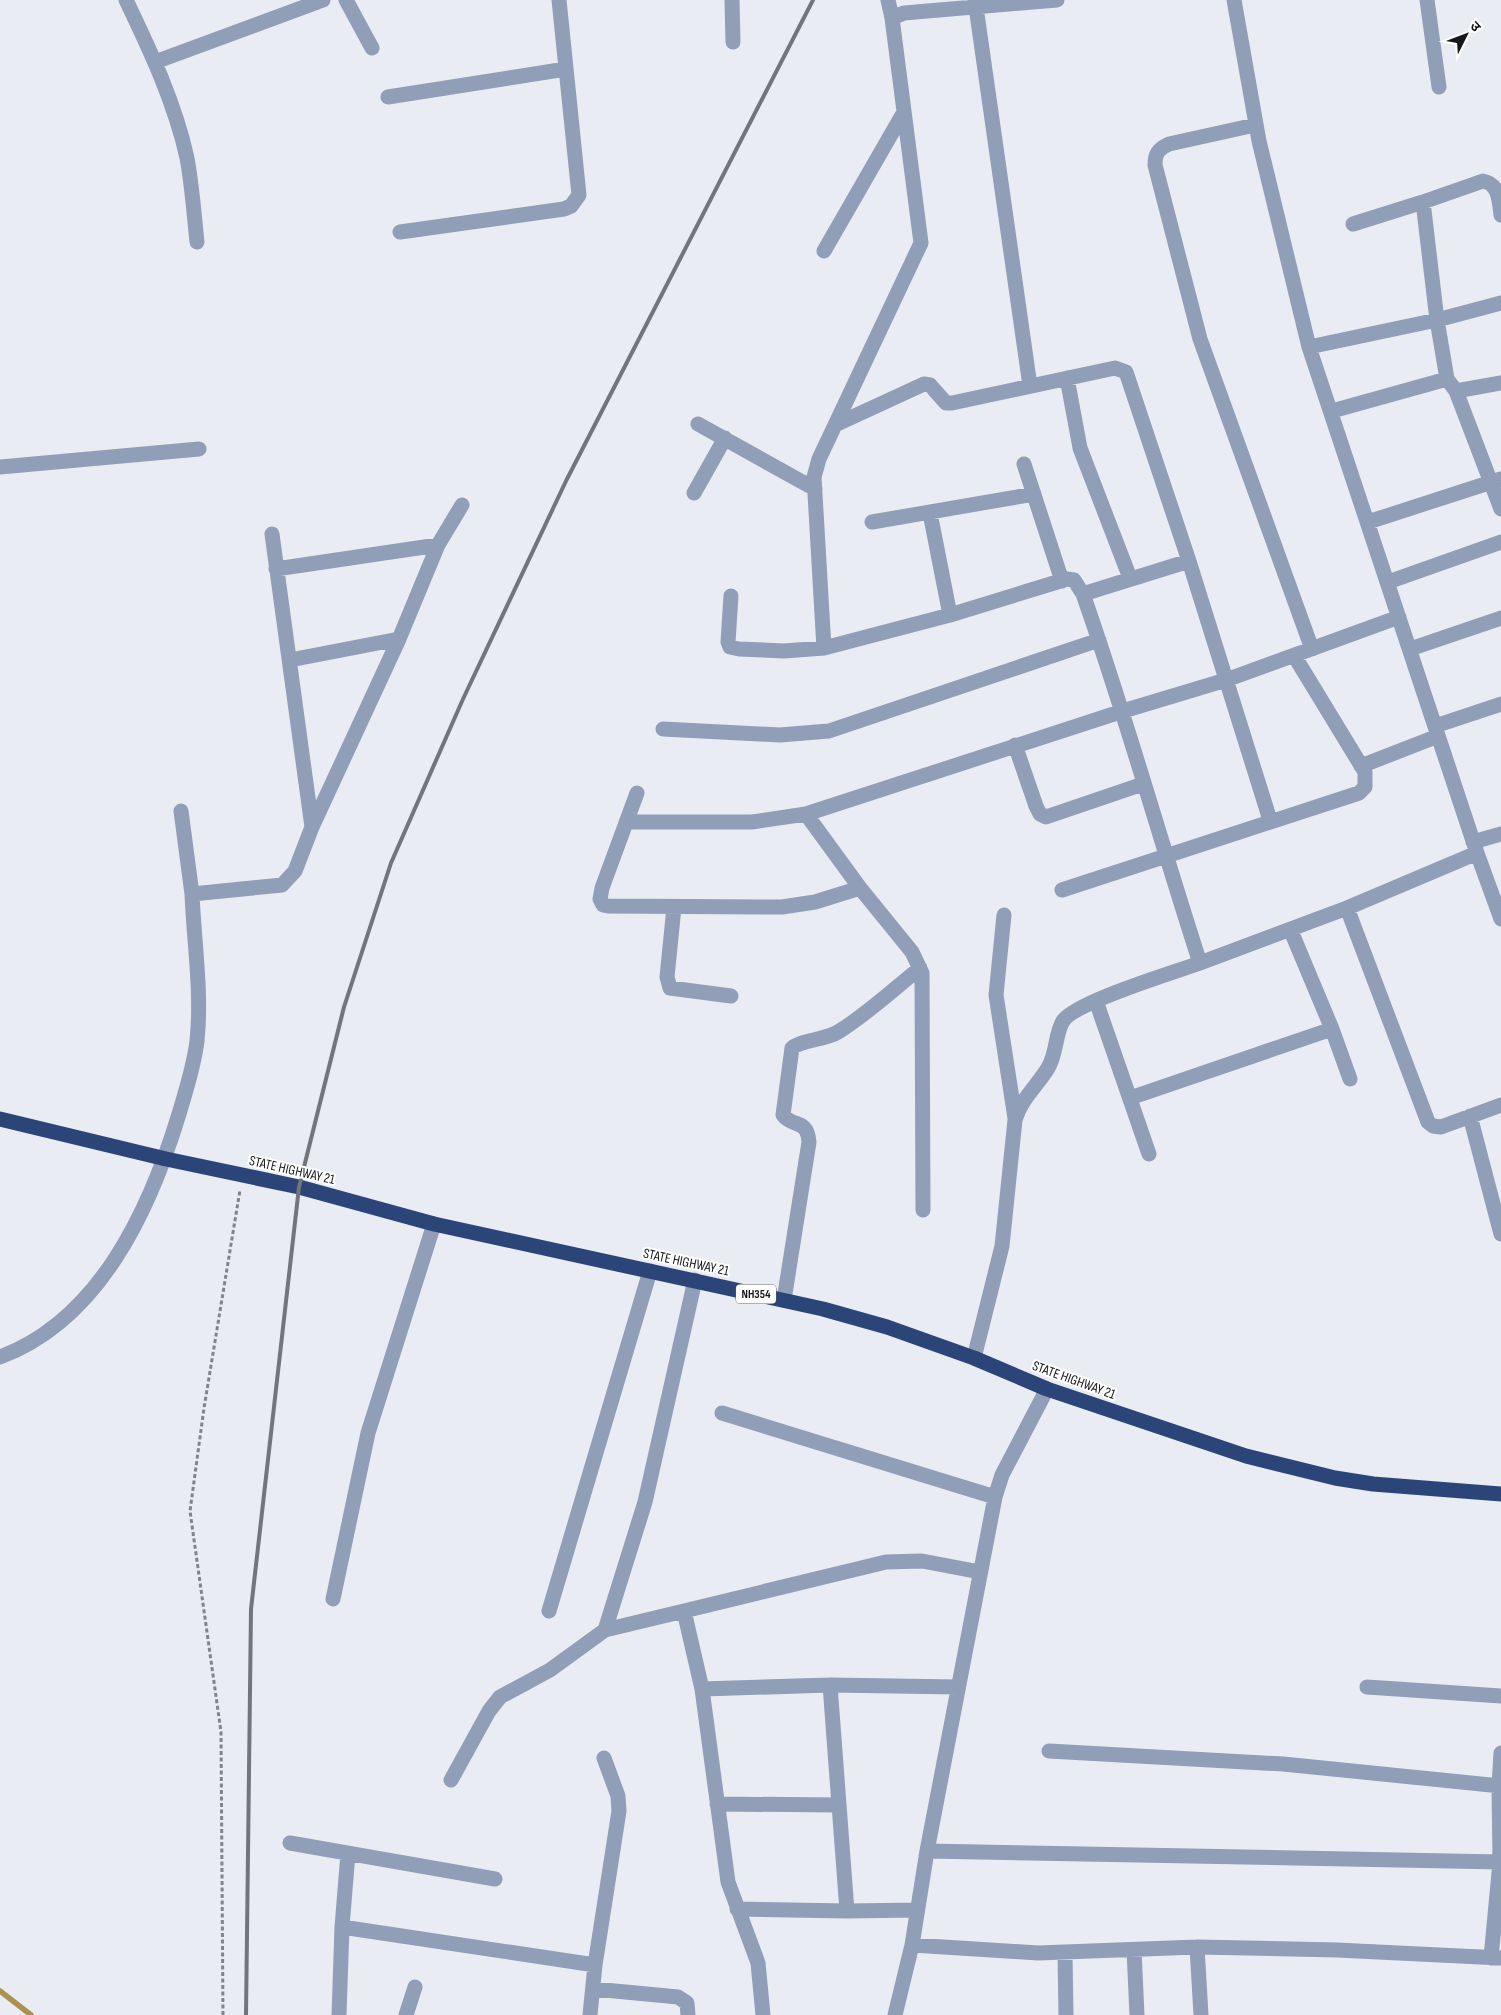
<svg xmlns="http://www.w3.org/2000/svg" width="1501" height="2015" viewBox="0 0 1501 2015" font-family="'Sofia Sans Condensed','Noto Sans Devanagari',sans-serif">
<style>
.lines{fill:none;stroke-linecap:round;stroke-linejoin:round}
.stream{stroke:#ab924e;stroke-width:5.5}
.path{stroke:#828489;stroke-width:3;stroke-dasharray:4 2.5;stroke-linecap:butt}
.minor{stroke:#909eb8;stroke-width:15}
.highway{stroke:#2c4578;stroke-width:15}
.rail{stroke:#73757a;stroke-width:4}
.labels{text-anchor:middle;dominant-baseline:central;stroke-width:4;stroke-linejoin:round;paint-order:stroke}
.shield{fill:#fff;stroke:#5c5d5f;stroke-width:1}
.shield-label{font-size:12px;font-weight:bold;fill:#16171a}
.street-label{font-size:14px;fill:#16171a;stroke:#fff}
</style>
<rect width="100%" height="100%" fill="#e9ecf3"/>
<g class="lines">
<!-- stream -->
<path class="stream" d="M0,1991L31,2015"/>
<!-- path -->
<path class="path" d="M223,2015L221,1732L190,1511L204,1408L240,1190"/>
<!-- minor -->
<path class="minor" d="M126,0C150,50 175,103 187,158C192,185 194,214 197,242
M346,0L372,48
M732,0L733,42
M888,0L892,18
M975,0L1030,386
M1234,0L1259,141L1309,347L1477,853L1501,919
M1427,0L1439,87
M155,62L323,0
M388,97L566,69
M1255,125L1169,144C1158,149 1155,154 1155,165L1200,339L1312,649
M1353,224L1423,202
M400,232L564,209L571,206L579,195L559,0
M824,251L904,112
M1309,347L1437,320L1423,202L1483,181C1499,184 1499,200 1501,215
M1067,378L1080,448L1130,578
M1447,379L1437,320L1501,303
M1456,391L1501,509
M1332,411L1447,379L1456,391L1501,383
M698,424L815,489
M835,425L924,384L930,385L946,403H952L1115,368L1126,372L1189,561L1270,820
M1024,464L1062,581
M0,467L199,449
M694,493L725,438
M930,513L950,615
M872,522L1034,494
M1368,522L1501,479
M276,569L438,545
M1388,582L1501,542
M1083,594L1189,561
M731,596L728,642L730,647L739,649L784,651L824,648L950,615L1067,579L1074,580L1083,594C1126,716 1160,840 1200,963L1347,908
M824,648L814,477L819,459L921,243L892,18L904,13L1057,0
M1410,649L1501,618
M290,660L399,639
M1435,726L1501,704
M663,729L780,735L829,731L1099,640
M1015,745L1036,806L1040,814L1046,817L1143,784
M1361,766L1438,736
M637,793L602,888L600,899L603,905L608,906L782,907L815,902L860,888
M181,811L192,894
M806,814L860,888L912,952L922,973L923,1210
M626,822H752L806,814L1123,711L1226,680L1399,617
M312,827L399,639L438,545L462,505
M1473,842L1501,834
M1477,853L1347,908L1428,1122L1433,1126L1441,1127L1501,1105
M1062,890L1359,793L1365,787V772L1295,657
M674,907L667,977L670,988L731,996
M1004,915L996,995L1015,1118
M1291,931L1332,1029L1350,1079
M1096,1001L1149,1154
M1130,1098L1332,1029
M1470,1116L1501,1234
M695,1280L645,1502L605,1630L684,1611L702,1689
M784,1300L809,1142C807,1118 793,1128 783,1115L792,1048C801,1040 825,1040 838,1032C866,1015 894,989 920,968
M0,1357C100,1320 150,1209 179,1114C186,1090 194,1066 197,1041C202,993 194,942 192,894L282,885L295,871L312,827L272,534
M974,1358L1002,1246L1015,1120C1021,1099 1037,1086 1048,1068C1057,1053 1055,1034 1063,1021C1075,1002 1175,972 1200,963
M722,1413L995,1497
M333,1599L368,1433L434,1224
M549,1611L650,1271
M684,1611L886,1562L922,1561L980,1572
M1367,1687L1501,1696
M1049,1751L1283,1764L1501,1786
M451,1780L489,1711L500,1697L550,1670L605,1630
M717,1804L839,1805
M290,1843L495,1879
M927,1851L1501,1862
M737,1909L847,1911L830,1685
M847,1911L917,1910
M342,1927L348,1853
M912,1945L1038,1953L1197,1947L1337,1950L1501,1958
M1197,1947L1201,2015
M1134,1950L1137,2015
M1065,1954L1066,2015
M1491,1958L1500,1862L1499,1786L1501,1753
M595,1965L619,1811L618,1796L604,1758
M594,1989L678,1997L687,2003L688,2015
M339,2015L342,1927L595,1965L590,2015
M406,2015L415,1987
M763,2015L758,1963L728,1882L702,1689L830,1685L958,1687
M895,2015L912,1945L927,1851L995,1497L1002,1475L1047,1389"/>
<!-- highway -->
<path class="highway" d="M0,1119L166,1159L299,1187L434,1224L823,1309L887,1327L974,1358L1047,1389L1246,1456L1335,1478L1373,1484L1501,1494"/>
<!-- rail -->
<path class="rail" d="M246,2015L251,1609L299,1187L344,1007L391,863L463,699L566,481L813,0"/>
</g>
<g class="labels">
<!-- shield labels -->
<rect class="shield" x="736" y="1284.5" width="40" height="19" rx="4"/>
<g class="shield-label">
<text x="756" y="1294">NH354</text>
</g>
<!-- street labels -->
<g class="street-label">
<text transform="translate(292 1170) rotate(13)">STATE HIGHWAY 21</text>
<text transform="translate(686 1262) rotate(12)">STATE HIGHWAY 21</text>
<text transform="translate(1074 1380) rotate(20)">STATE HIGHWAY 21</text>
</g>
</g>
<!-- north arrow -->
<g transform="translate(1466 35) rotate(48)" stroke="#ffffff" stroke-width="4" paint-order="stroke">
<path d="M0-4L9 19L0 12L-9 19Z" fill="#16171a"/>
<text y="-8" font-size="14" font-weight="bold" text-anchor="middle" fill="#16171a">उ</text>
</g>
</svg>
